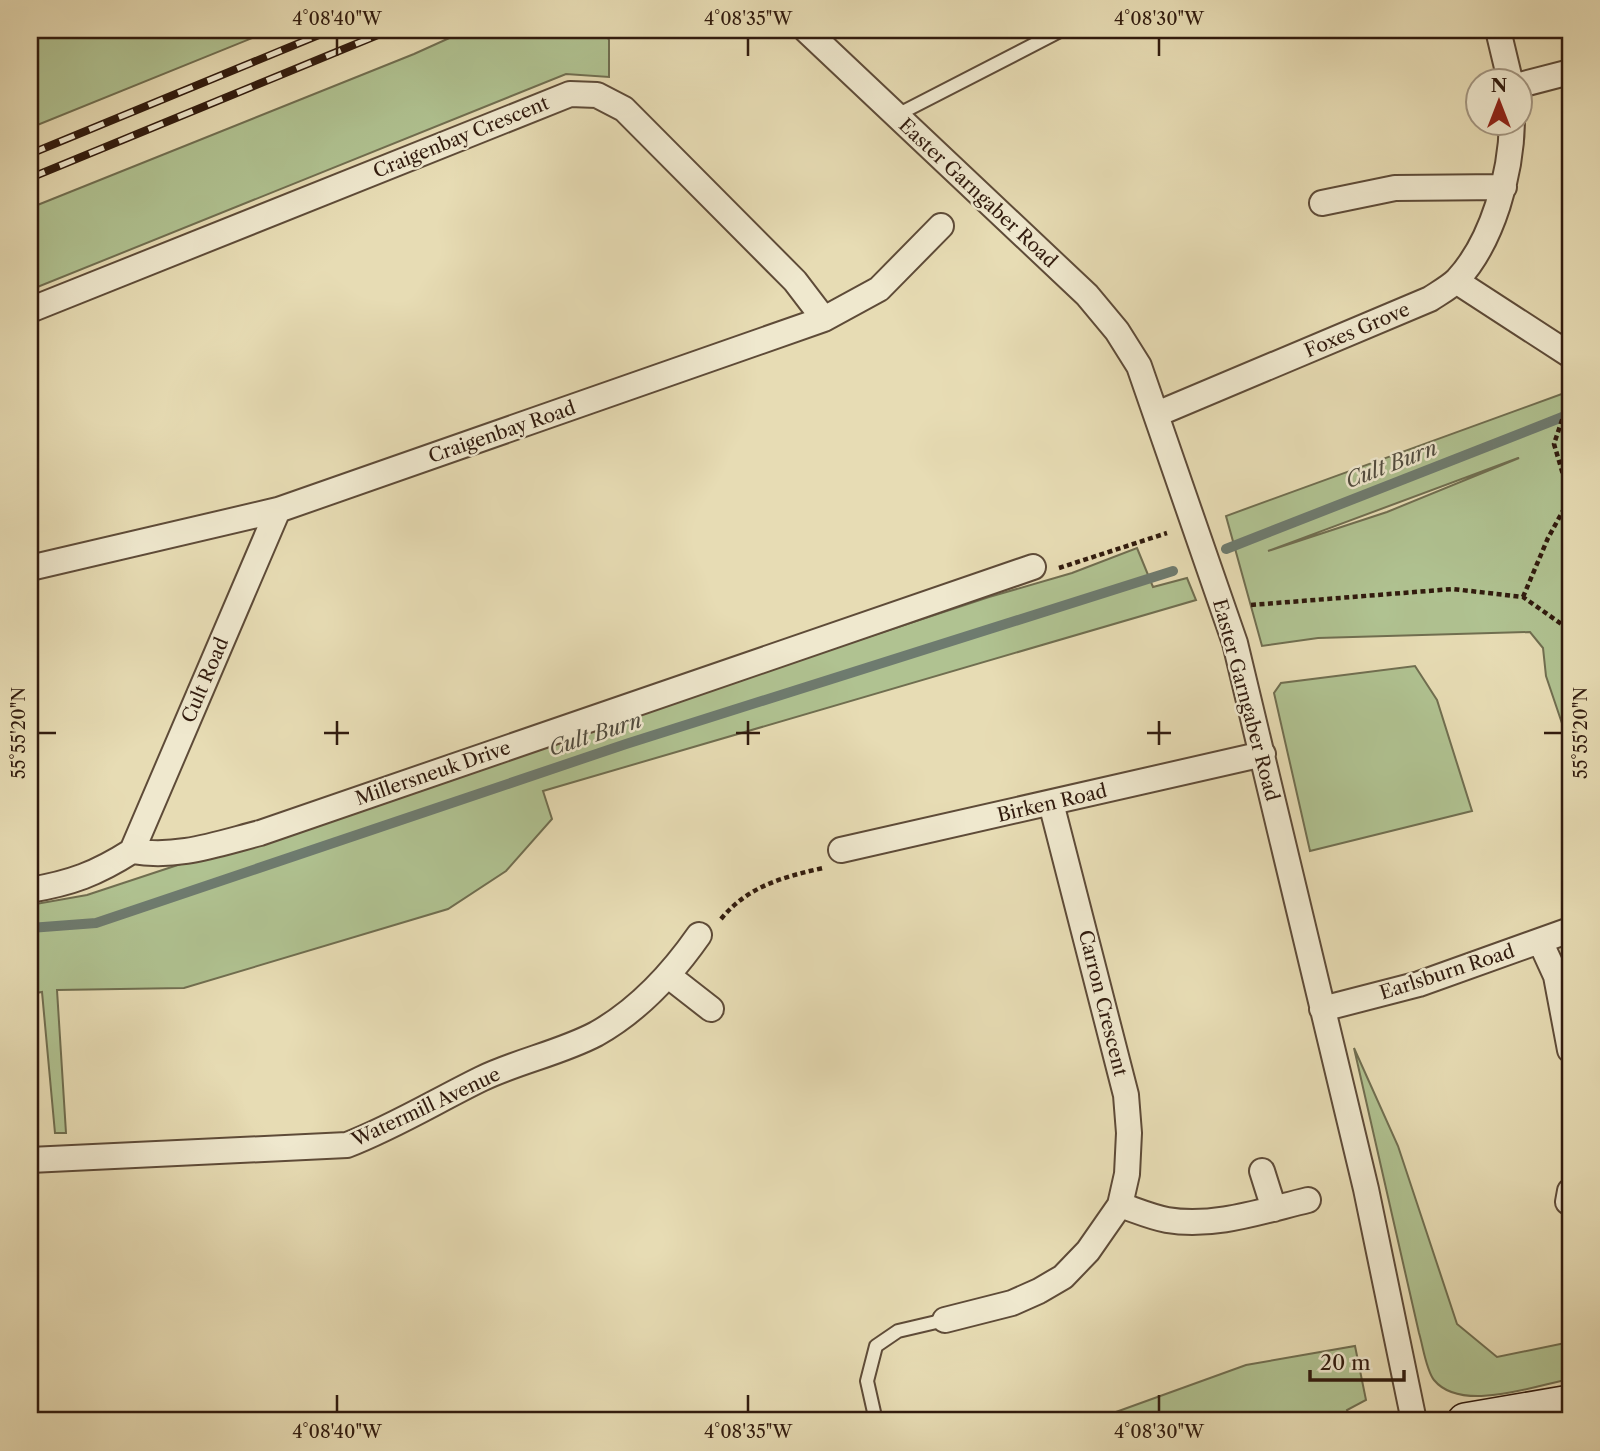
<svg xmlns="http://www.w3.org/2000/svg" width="1600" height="1451" viewBox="0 0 1600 1451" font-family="'Libre Caslon Text',serif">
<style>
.green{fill:#b0c291;stroke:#706e50;stroke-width:2;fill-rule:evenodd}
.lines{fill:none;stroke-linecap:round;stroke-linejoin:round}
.stream{stroke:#6e7b6f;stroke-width:10}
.lane-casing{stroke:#5e4b38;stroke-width:16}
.street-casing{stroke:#5e4b38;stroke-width:28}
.secondary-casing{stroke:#311b0e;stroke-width:38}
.path{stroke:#311b0e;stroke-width:4.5;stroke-dasharray:5 3.5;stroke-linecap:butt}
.lane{stroke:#efe8ce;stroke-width:12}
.street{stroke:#efe8ce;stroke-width:24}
.secondary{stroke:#efe8ce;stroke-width:35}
.rail-casing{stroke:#311b0e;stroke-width:8}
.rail{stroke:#efe8ce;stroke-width:5;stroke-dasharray:16;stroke-linecap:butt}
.ticks{fill:none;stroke:#311b0e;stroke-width:2.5}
.labels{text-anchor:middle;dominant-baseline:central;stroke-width:5;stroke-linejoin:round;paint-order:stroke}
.street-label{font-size:19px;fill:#311b0e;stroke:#efe8ce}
.water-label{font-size:21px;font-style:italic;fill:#504b3e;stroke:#efe8ce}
.neatline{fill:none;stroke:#311b0e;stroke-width:2.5}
.ticks-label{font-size:18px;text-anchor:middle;fill:#311b0e}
</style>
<rect width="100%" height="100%" fill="#e7dcb4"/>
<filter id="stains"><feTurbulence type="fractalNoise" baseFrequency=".00286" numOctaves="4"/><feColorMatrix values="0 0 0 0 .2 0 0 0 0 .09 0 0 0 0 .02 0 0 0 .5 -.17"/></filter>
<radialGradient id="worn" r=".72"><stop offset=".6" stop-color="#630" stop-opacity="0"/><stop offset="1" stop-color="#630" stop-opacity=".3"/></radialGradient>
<!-- green -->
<path class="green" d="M30,30H272L30,128Z
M467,30H604L609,40V77L566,74L30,290V208L414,54Z
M1570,391V747L1546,676L1543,648L1530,632L1318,638L1262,646L1226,516ZM1519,458L1387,512L1268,551L1518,458Z
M1137,548L1153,587L1187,578L1196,600L543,791L552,819L506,871L448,909L184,988L57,990L66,1133H55L42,992L30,994V905L87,895L989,597L1072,573Z
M1415,666L1437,700L1472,811L1310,851L1274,693L1281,683Z
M1354,1048L1398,1146L1457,1324L1497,1357L1570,1342V1379C1534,1386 1461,1413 1434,1380C1426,1370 1423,1346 1419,1333Z
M1355,1346L1366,1400L1347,1410L1350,1419L1091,1421L1246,1365Z"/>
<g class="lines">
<!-- stream -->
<path class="stream" d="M1226,549L1570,414
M30,928L96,923L626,744L1173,571"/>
<defs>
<path id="lane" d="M895,116L1062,30
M876,1421L867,1381L876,1346L898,1331L945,1320"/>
<path id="street" d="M806,30L1087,295L1117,331L1139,366L1235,643L1366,1189L1414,1421
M1498,30L1510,80
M1520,85L1570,72
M1322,203L1395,188L1504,187
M1456,281L1570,355
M30,310L570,94L597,95L624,109L795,281L824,319
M1157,414L1430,299C1439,293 1450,287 1457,280C1493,241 1511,174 1512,122
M30,568L278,510L824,319L879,289L941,226
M841,850L1263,754
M132,851L278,510
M30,890C71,883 96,874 132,851C177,859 217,844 260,833L1033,567
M1540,941L1556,976L1570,1050
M670,977L711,1009
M1322,1009L1419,984L1570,930
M30,1160L347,1145C394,1127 436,1101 481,1079C518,1061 560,1053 596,1034C639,1010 671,975 699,935
M1262,1171L1274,1209
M1568,1202L1570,1191
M1120,1205C1135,1210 1151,1217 1167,1220C1214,1228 1262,1211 1308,1200
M945,1320L1012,1303L1039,1291L1063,1277L1088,1251L1120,1205L1127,1174L1129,1133L1126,1095L1051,803"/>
<path id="secondary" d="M1465,1421L1570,1403"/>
</defs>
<!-- lane casing -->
<use href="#lane" class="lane-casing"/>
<!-- street casing -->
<use href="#street" class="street-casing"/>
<!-- secondary casing -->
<use href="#secondary" class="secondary-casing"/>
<!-- path -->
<path class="path" d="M1059,568L1167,533
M1523,597L1548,538L1570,498L1554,444L1570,396
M1251,605L1453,589L1523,597L1570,630
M721,919C748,886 783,877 823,868"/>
<!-- lane -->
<use href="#lane" class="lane"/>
<!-- street -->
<use href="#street" class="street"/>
<!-- secondary -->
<use href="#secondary" class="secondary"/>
<defs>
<path id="rail" d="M30,154L331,30
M30,178L390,30"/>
</defs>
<!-- rail casing -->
<use href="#rail" class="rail-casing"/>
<!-- rail -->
<use href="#rail" class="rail"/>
</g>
<!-- ticks -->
<path class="ticks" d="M337,38V56M748,38V56M1159,38V56M337,721V745M748,721V745M1159,721V745M38,733H56M324,733H349M736,733H760M1147,733H1171M1544,733H1562M337,1395V1412M748,1395V1412M1159,1395V1412"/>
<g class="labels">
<!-- street labels -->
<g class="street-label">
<text transform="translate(461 137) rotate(-22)">Craigenbay Crescent</text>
<text transform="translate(978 193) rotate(43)">Easter Garngaber Road</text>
<text transform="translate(1357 330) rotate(-23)">Foxes Grove</text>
<text transform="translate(502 432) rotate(-19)">Craigenbay Road</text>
<text transform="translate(205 680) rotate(-67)">Cult Road</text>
<text transform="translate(1246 700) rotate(75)">Easter Garngaber Road</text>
<text transform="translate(433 773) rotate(-19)">Millersneuk Drive</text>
<text transform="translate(1052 803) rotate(-13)">Birken Road</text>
<text transform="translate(1447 972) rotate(-18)">Earlsburn Road</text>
<text transform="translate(1103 1003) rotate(76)">Carron Crescent</text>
<text transform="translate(426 1107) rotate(-25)">Watermill Avenue</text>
</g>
<!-- water labels -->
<g class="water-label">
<text transform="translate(1391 464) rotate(-21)">Cult Burn</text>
<text transform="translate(595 734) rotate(-18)">Cult Burn</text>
</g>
</g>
<!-- margin -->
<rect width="1600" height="1451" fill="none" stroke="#e7dcb4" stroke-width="77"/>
<!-- north arrow -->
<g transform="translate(1499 102)"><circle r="33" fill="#efe8ce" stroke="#a39681" stroke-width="2"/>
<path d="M0-5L12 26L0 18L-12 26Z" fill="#8f2418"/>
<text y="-10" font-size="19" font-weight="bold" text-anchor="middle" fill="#311b0e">N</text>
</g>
<!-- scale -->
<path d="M1310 1370v10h94v-10" fill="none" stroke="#311b0e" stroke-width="3.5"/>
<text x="1320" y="1370" font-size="21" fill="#311b0e" stroke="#efe8ce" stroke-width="5" paint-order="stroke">20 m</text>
<rect x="38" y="38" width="1524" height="1374" class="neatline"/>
<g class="ticks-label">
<text x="337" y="25">4°08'40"W</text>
<text x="748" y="25">4°08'35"W</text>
<text x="1159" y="25">4°08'30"W</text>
<text transform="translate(19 733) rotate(-90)" y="6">55°55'20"N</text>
<text transform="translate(1581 733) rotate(-90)" y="6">55°55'20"N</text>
<text x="337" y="1438">4°08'40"W</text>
<text x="748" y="1438">4°08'35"W</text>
<text x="1159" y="1438">4°08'30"W</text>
</g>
<rect width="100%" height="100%" filter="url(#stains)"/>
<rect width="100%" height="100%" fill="url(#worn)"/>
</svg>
